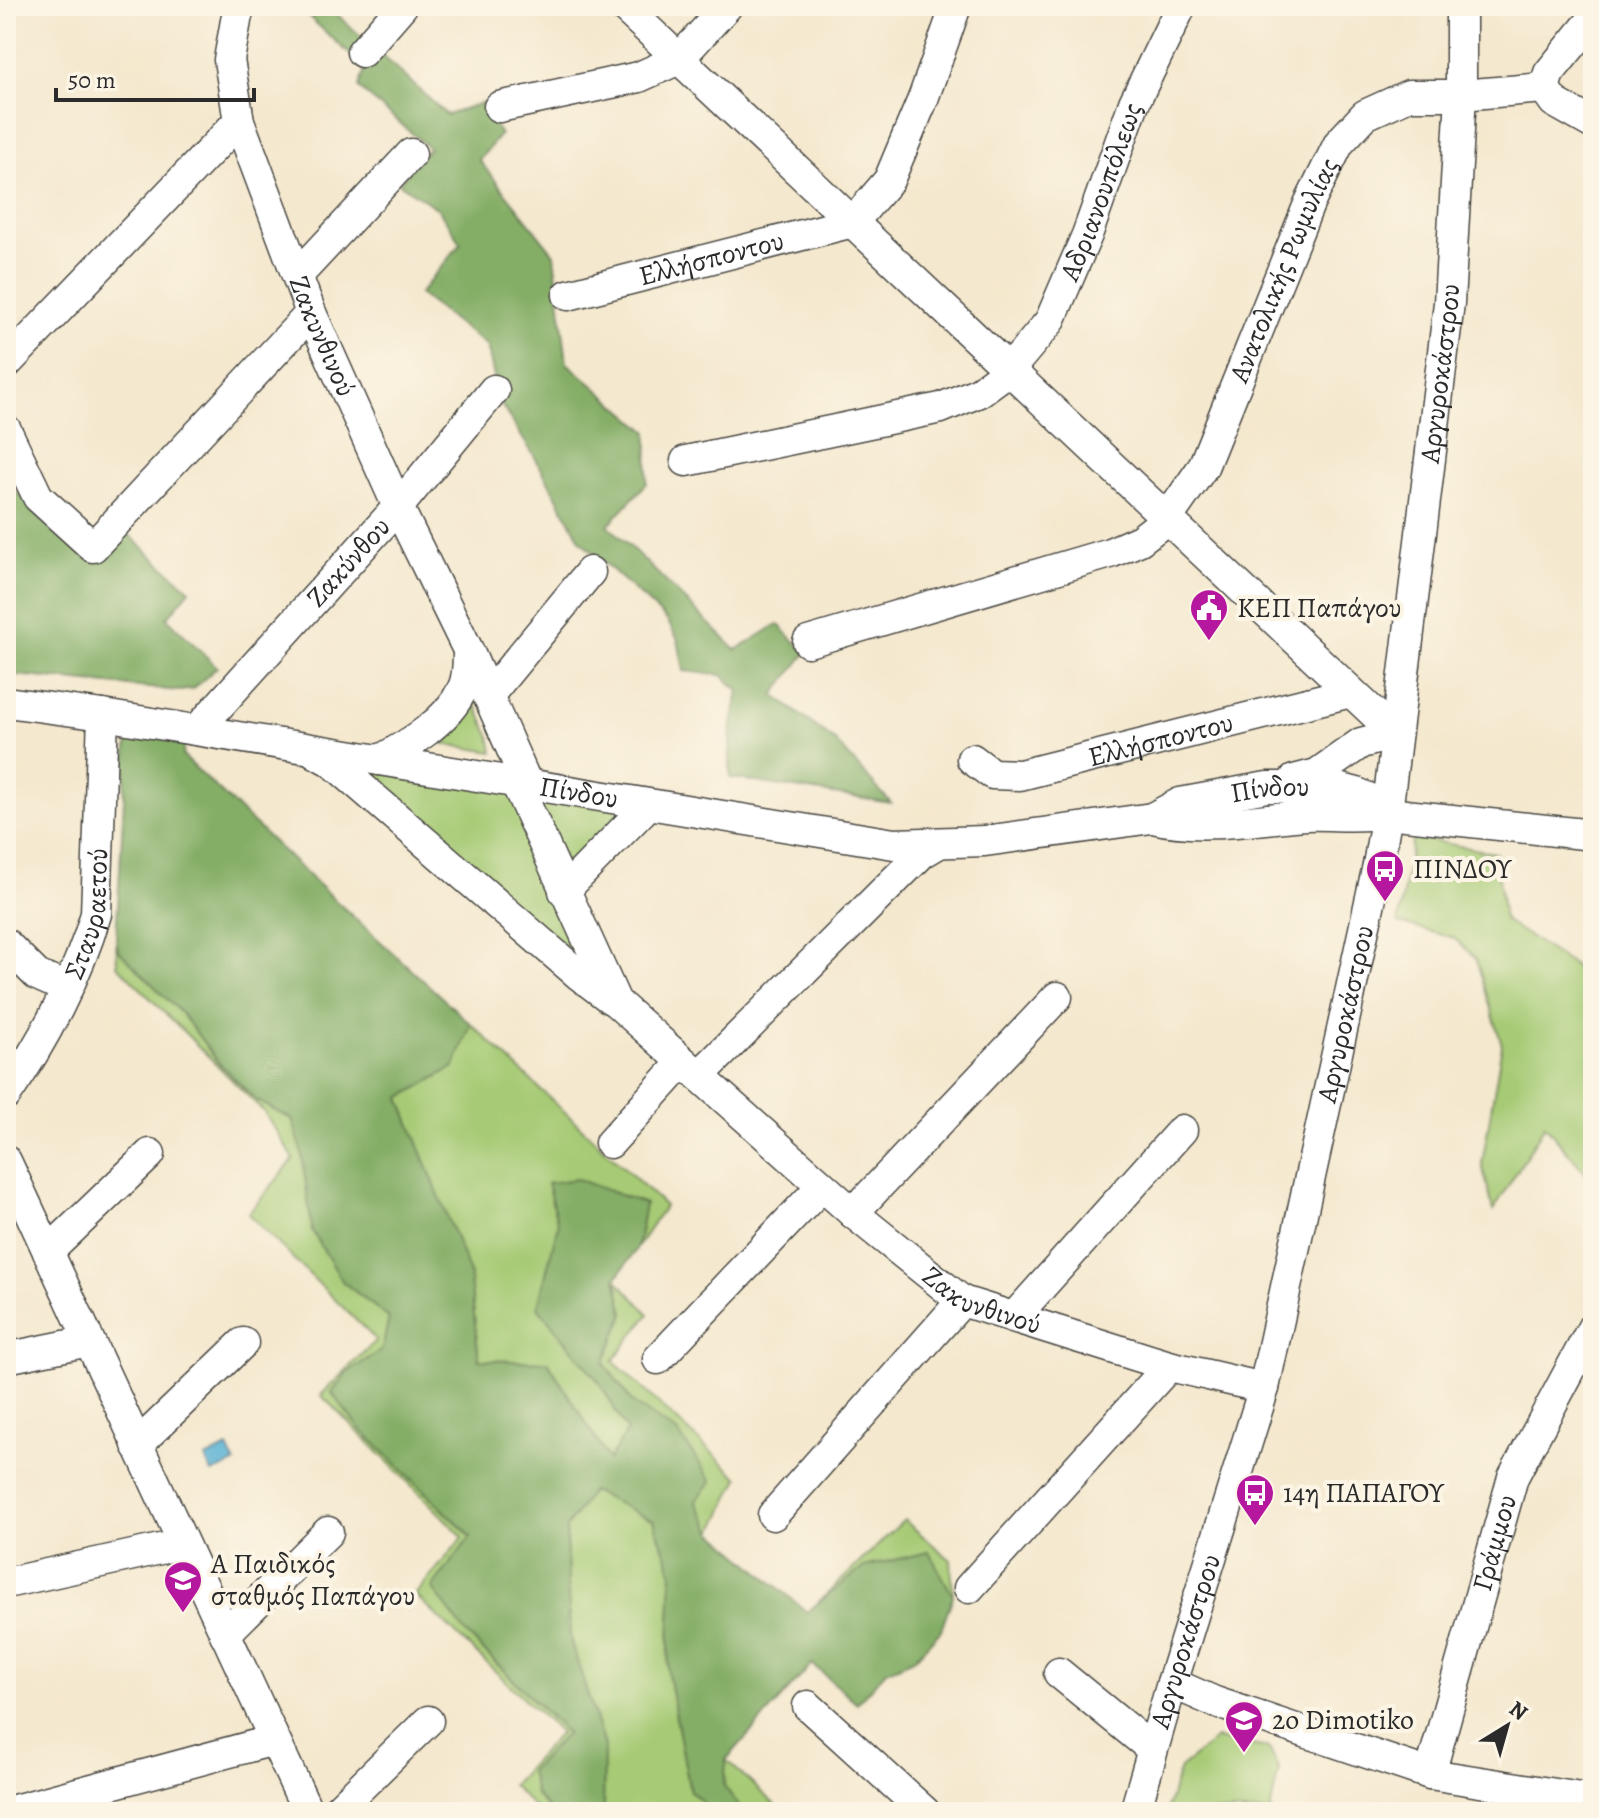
<svg xmlns="http://www.w3.org/2000/svg" width="1599" height="1818" viewBox="0 0 1599 1818" font-family="Alegreya,serif">
<style>
.green{fill:#a6ca74;stroke:#687a50;stroke-width:2}
.forest{fill:#84ae66;stroke:#586c48;stroke-width:2}
.water{fill:#55b0d3;stroke:#406e7f;stroke-width:2}
.lines{fill:none;stroke-linecap:round;stroke-linejoin:round}
.minor-casing{stroke:#494743;stroke-width:33}
.minor{stroke:#fff;stroke-width:30}
.labels{text-anchor:middle;dominant-baseline:central;stroke-width:8;stroke-linejoin:round;paint-order:stroke}
.street-label{font-size:28px;fill:#2b2b2b;stroke:#fcf5e5}
.poi-label{font-size:28px;fill:#2b2b2b;stroke:#fcf5e5;text-anchor:start}
</style>
<rect width="100%" height="100%" fill="#fcf5e5"/>
<filter id="ink" filterUnits="userSpaceOnUse"><feTurbulence type="fractalNoise" baseFrequency=".0125" numOctaves="2"/><feDisplacementMap in="SourceGraphic" scale="16" xChannelSelector="R" yChannelSelector="G"/><feConvolveMatrix kernelMatrix="1 2 1 2 8 2 1 2 1" color-interpolation-filters="sRGB"/></filter>
<filter id="wash" filterUnits="userSpaceOnUse"><feTurbulence type="fractalNoise" baseFrequency=".006" numOctaves="4" result="noise"/><feDisplacementMap in="SourceGraphic" scale="32" xChannelSelector="R" yChannelSelector="G"/><feGaussianBlur stdDeviation="1.8" result="paint"/><feColorMatrix in="noise" values="0 0 0 0 0 0 0 0 0 0 0 0 0 0 0 0 0 1.4 0 .05"/><feComposite in="paint" operator="in"/></filter>
<g filter="url(#wash)">
<rect width="100%" height="100%" fill="#f4e8ce"/>
<!-- green -->
<path class="green" d="M475,703L490,736L493,752L445,744Z
M345,759L513,783L589,976Z
M531,787L633,802L564,872Z
M1413,837L1496,853L1504,920L1593,978V1182L1545,1125L1493,1211L1482,1164L1502,1045L1476,959L1454,938L1398,923Z
M116,938L118,950L182,1014L219,1063L256,1100L293,1120L343,1282L389,1318L382,1350L346,1373L332,1393L358,1427L471,1537L433,1588L466,1633L567,1734L535,1794L551,1812H539L512,1785L560,1733L415,1595L463,1537L321,1395L376,1340L248,1214L294,1159L264,1112L117,965Z
M471,1024L665,1206L637,1248L645,1204L548,1184L558,1225L538,1307L600,1383L627,1431L609,1461L548,1362L479,1360L469,1271L400,1098L454,1067Z
M616,1279L649,1314L613,1361L739,1478L713,1532L696,1501L678,1433L634,1404L604,1363L624,1314Z
M592,1490L654,1521L672,1572L668,1674L690,1791L714,1812H603L604,1746L570,1639L566,1528Z
M904,1520L951,1560L953,1596L928,1552L807,1613Z
M1216,1739L1269,1748L1279,1769L1270,1812H1166L1180,1768Z
M726,1760L783,1812H744L724,1786Z"/>
<!-- forest -->
<path class="forest" d="M297,6H328L447,115L482,103L500,135L479,160L554,254L567,363L648,432L647,483L608,525L736,650L778,624L806,653L774,695L835,741L891,803L730,778V733L739,691L722,675L684,671L678,640L667,620L581,541L536,459L500,403L487,346L419,294L461,243L438,209L399,183L429,148L359,88L365,68Z
M6,482L86,558L118,525L190,590L167,618L217,667L193,689L180,691L6,674Z
M128,730L185,740L183,756L313,880L471,1024L454,1067L400,1098L469,1271L479,1360L548,1362L609,1460L627,1431L600,1383L538,1307L558,1225L547,1183L577,1179L645,1204L637,1248L616,1279L624,1314L604,1363L634,1404L678,1433L712,1481L696,1501L713,1532L807,1612L864,1567L929,1552L953,1596L941,1630L914,1659L886,1671L857,1703L812,1664L726,1760L724,1786L744,1812H714L690,1791L668,1674L672,1572L654,1521L592,1491L566,1528L570,1639L604,1746L603,1812H551L535,1794L530,1771L567,1733L466,1633L432,1588L471,1536L358,1427L332,1393L346,1373L382,1350L389,1318L343,1282L312,1231L302,1154L293,1120L256,1100L219,1063L182,1014L118,950L116,938Z"/>
<!-- water -->
<path class="water" d="M228,1448L235,1463L212,1473L205,1458Z"/>
</g>
<g filter="url(#ink)">
<g class="lines">
<defs>
<g id="minor">
<path id="s1" d="M241,6L237,15L229,60L239,121L311,313L398,507L468,650L528,786"/>
<path d="M623,6L1396,734"/>
<path d="M362,52L402,6"/>
<path d="M1544,88L1549,73L1593,19"/>
<path d="M1544,88L1554,102L1593,124"/>
<path d="M499,107L639,77L679,59L727,6"/>
<path d="M298,275L411,154"/>
<path id="s2" d="M568,295L853,222L889,180L923,99L956,6"/>
<path d="M6,364L239,121"/>
<path d="M6,430L38,497L93,547L311,313"/>
<path id="s3" d="M686,461L941,408L979,392L1009,370L1050,321L1087,235L1134,103L1181,6"/>
<path id="s4" d="M808,642L1110,553L1140,540L1167,519L1203,467L1309,204L1339,143L1365,115L1409,95H1461L1544,88"/>
<path d="M488,696L590,572"/>
<path id="s5" d="M6,702L103,715L894,844L985,841L1152,818L1180,803L1267,787H1334L1357,793L1375,801L1387,813"/>
<path id="s6" d="M197,730L398,507L494,390"/>
<path d="M316,753L332,762L578,974L611,999"/>
<path id="s7" d="M972,759L992,774L1020,775L1351,692"/>
<path d="M380,760C409,744 447,722 462,690C468,679 468,664 468,652"/>
<path d="M1294,780L1317,774L1361,743L1396,734"/>
<path id="s8" d="M516,783L616,1002L853,1213L962,1301L1169,1366L1264,1388"/>
<path d="M1152,818C1204,830 1255,819 1306,815C1333,814 1360,818 1387,813L1593,835"/>
<path d="M564,891L648,805"/>
<path d="M6,944L37,975L66,988"/>
<path d="M699,1076L922,853L939,843"/>
<path id="s9" d="M6,1095C43,1043 78,975 96,914L103,715"/>
<path d="M610,1143L682,1063"/>
<path d="M6,1161L308,1812"/>
<path d="M853,1213L1057,997"/>
<path d="M48,1252L150,1154"/>
<path d="M1015,1316L1182,1130"/>
<path d="M6,1358L89,1341"/>
<path d="M658,1359L822,1186"/>
<path d="M137,1445L243,1343"/>
<path d="M773,1515L962,1301"/>
<path d="M6,1583L183,1544"/>
<path d="M969,1588L1169,1366"/>
<path d="M225,1634L328,1532"/>
<path d="M1059,1673L1152,1749"/>
<path d="M1172,1683L1215,1702L1430,1774L1593,1800"/>
<path d="M808,1706L925,1812"/>
<path id="s10" d="M1430,1774L1513,1477L1593,1327"/>
<path d="M7,1812L274,1740"/>
<path d="M335,1812L428,1721"/>
<path id="s11" d="M1135,1812L1172,1683L1264,1388L1378,865L1387,813L1449,303L1461,95V6"/>
</g>
</defs>
<!-- minor casing -->
<use href="#minor" class="minor-casing"/>
<!-- minor -->
<use href="#minor" class="minor"/>
</g>
</g>
<!-- icons -->
<defs>
<symbol id="civic-pin" viewBox="-11 -11 22 30"><path d="M0 17L-7.5 6A9.5 9.5 0 1 1 7.5 6Z" fill="#b5179e" stroke="#fcf5e5"/><path d="M-.6-6.5H3V-4.5H.6V-3L4-1V1h2V6H-6V1h2V-1L-.6-3ZM-1.2 2.5V6h2.4V2.5Z" fill="#fff"/></symbol>
<symbol id="bus-pin" viewBox="-11 -11 22 30"><path d="M0 17L-7.5 6A9.5 9.5 0 1 1 7.5 6Z" fill="#b5179e" stroke="#fcf5e5"/><path d="M-5-6H5V4H4V6H2V4H-2V6H-4V4H-5ZM-3.5-4V0h7V-4ZM-3.5 1.2v1.5H-2V1.2ZM2 1.2v1.5H3.5V1.2Z" fill="#fff"/></symbol>
<symbol id="school-pin" viewBox="-11 -11 22 30"><path d="M0 17L-7.5 6A9.5 9.5 0 1 1 7.5 6Z" fill="#b5179e" stroke="#fcf5e5"/><path d="M0-5L7-2L0 1L-7-2ZM-4 1L0 2.5L4 1V4Q0 6-4 4Z" fill="#fff"/></symbol>
</defs>
<g fill-rule="evenodd">
<use href="#civic-pin" x="1187" y="586" width="44" height="60"/>
<use href="#bus-pin" x="1363" y="847" width="44" height="60"/>
<use href="#bus-pin" x="1233" y="1471" width="44" height="60"/>
<use href="#school-pin" x="161" y="1558" width="44" height="60"/>
<use href="#school-pin" x="1222" y="1698" width="44" height="60"/>
</g>
<g class="labels">
<!-- street labels -->
<g class="street-label">
<text stroke="none"><textPath href="#s3" startOffset="542">Αδριανουπόλεως</textPath></text>
<text stroke="none"><textPath href="#s2" startOffset="148">Ελλήσποντου</textPath></text>
<text stroke="none"><textPath href="#s4" startOffset="658">Ανατολικής Ρωμυλίας</textPath></text>
<text stroke="none"><textPath href="#s1" startOffset="348">Ζακυνθινού</textPath></text>
<text stroke="none"><textPath href="#s11" startOffset="1474">Αργυροκάστρου</textPath></text>
<text stroke="none"><textPath href="#s6" startOffset="226">Ζακύνθου</textPath></text>
<text stroke="none"><textPath href="#s7" startOffset="198">Ελλήσποντου</textPath></text>
<text stroke="none"><textPath href="#s5" startOffset="1282">Πίνδου</textPath></text>
<text stroke="none"><textPath href="#s5" startOffset="580">Πίνδου</textPath></text>
<text stroke="none"><textPath href="#s9" startOffset="202">Σταυραετού</textPath></text>
<text stroke="none"><textPath href="#s11" startOffset="826">Αργυροκάστρου</textPath></text>
<text stroke="none"><textPath href="#s8" startOffset="716">Ζακυνθινού</textPath></text>
<text stroke="none"><textPath href="#s10" startOffset="240">Γράμμου</textPath></text>
<text stroke="none"><textPath href="#s11" startOffset="178">Αργυροκάστρου</textPath></text>
</g>
<!-- poi labels -->
<g class="poi-label">
<text x="1237" y="608">ΚΕΠ Παπάγου</text>
<text x="1413" y="869">ΠΙΝΔΟΥ</text>
<text x="1283" y="1493">14η ΠΑΠΑΓΟΥ</text>
<text x="211" y="1564">Α Παιδικός<tspan x="211" dy="32">σταθμός Παπάγου</tspan></text>
<text x="1272" y="1720">2o Dimotiko</text>
</g>
</g>
<!-- margin -->
<rect width="1599" height="1818" fill="none" stroke="#fcf5e5" stroke-width="32"/>
<!-- north arrow -->
<g transform="translate(1507 1726) rotate(37)" stroke="#fcf5e5" stroke-width="6" paint-order="stroke">
<path d="M0-6L14 30L0 20L-14 30Z" fill="#2b2b2b"/>
<text y="-12" font-size="22" font-weight="bold" text-anchor="middle" fill="#2b2b2b">N</text>
</g>
<!-- scale -->
<path d="M56 88v12h198v-12" fill="none" stroke="#2b2b2b" stroke-width="4"/>
<text x="68" y="88" font-size="24" fill="#2b2b2b" stroke="#fcf5e5" stroke-width="6" paint-order="stroke">50 m</text>
</svg>
